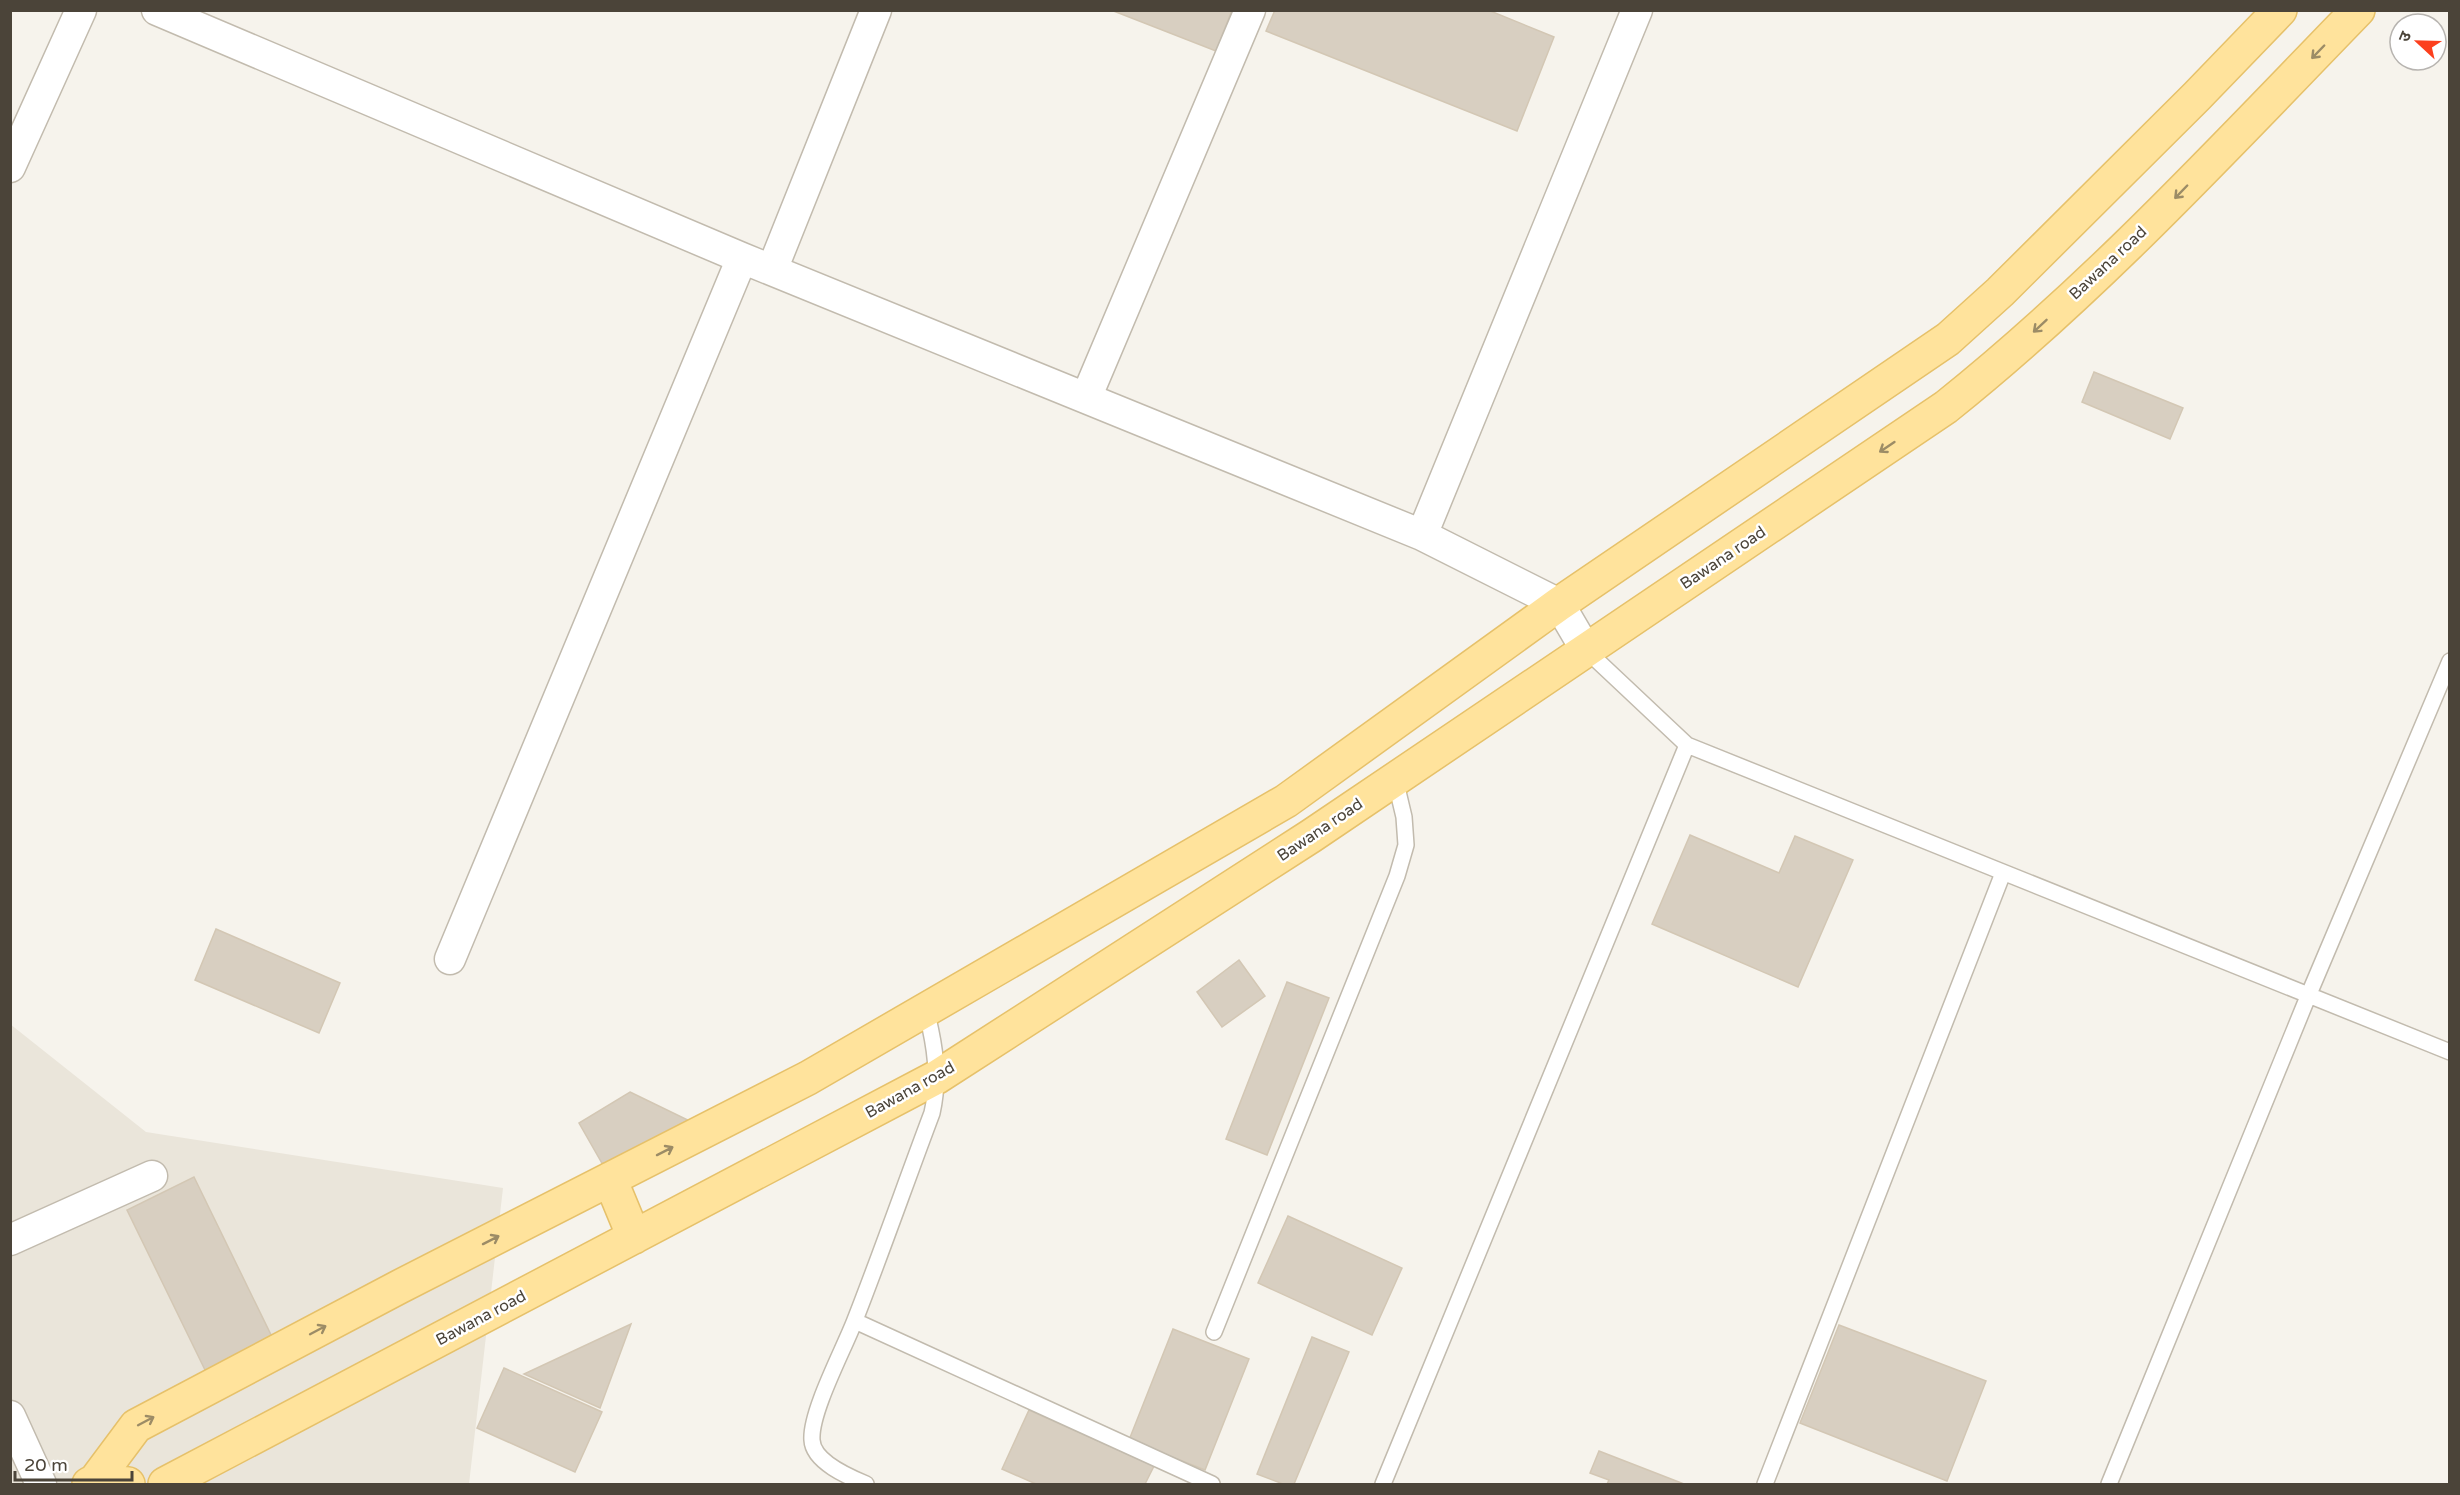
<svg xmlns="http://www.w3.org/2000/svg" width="2460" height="1495" viewBox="0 0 2460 1495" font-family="'Varela Round','Noto Sans Devanagari',sans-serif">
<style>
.residential{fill:#eae5da}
.building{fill:#d8cfc1;stroke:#d3c7b4;stroke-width:1.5}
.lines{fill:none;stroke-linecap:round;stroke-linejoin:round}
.service-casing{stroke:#c2bbae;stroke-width:18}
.minor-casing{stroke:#c2bbae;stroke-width:33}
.primary-casing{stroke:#e6c16a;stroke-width:36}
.service{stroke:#fff;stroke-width:15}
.minor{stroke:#fff;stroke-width:30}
.primary{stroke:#ffe39c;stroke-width:33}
.oneway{stroke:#9c8c66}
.labels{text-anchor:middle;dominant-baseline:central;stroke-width:5;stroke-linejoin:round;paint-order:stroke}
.street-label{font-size:16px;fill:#4b4439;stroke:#fff}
</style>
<rect width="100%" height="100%" fill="#f6f3ec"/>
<!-- residential -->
<path class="residential" d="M10,1024L146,1132L503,1188L469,1484H11Z"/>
<!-- building -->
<path class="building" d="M1111,10H1232L1216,51Z
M1275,10H1488L1554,37L1517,131L1266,31Z
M2094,372L2183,408L2170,439L2082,402Z
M1690,835L1779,873L1795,836L1853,860L1798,987L1652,924Z
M216,929L340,983L319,1033L195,980Z
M1239,960L1265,996L1222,1027L1197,992Z
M1287,982L1329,998L1267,1155L1226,1139Z
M630,1092L694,1123L607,1172L579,1123Z
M194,1177L274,1341L207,1374L127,1210Z
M1288,1216L1402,1268L1372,1335L1258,1283Z
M631,1324L600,1408L524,1374Z
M1839,1325L1986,1381L1947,1481L1800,1423Z
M1173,1329L1249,1359L1205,1470L1129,1440Z
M1312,1337L1349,1352L1294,1484H1283L1257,1474Z
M504,1368L602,1412L575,1472L477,1428Z
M1029,1410L1154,1466L1145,1484H1036L1002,1469Z
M1599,1451L1684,1484H1607L1609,1480L1590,1473Z"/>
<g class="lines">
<defs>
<path id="service" d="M1586,650L1687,745L2450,1052
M855,1321L1212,1484
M1214,1332L1397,876L1406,845L1404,817L1395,779
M866,1484C849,1477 813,1462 812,1440C810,1412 844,1349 855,1320C882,1251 906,1182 932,1113C940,1077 935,1045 926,1010
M1383,1484L1687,745
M1765,1484L2003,873
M2109,1484L2309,994L2450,661"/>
<path id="minor" d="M157,10L742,258L1422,535L1559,604L1586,650
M10,167L81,10
M772,270L876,10
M1086,398L1250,10
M1422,535L1637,10
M450,959L742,258
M10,1240L152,1176
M10,1416L41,1484"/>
<path id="primary" d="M610,1179L634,1237
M95,1481L128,1484
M89,1484L95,1481L136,1426L399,1287L808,1078L1286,801L1559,604L1948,339L2000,292L2197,96L2280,10
M165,1484L937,1077L1311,836L1946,407C2095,288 2225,147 2358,10"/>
</defs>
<!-- service casing -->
<use href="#service" class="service-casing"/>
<!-- minor casing -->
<use href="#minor" class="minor-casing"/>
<!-- primary casing -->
<use href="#primary" class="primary-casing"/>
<!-- service -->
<use href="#service" class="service"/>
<!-- minor -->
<use href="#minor" class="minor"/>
<!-- primary -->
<use href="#primary" class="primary"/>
</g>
<!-- one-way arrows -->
<defs><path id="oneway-shaft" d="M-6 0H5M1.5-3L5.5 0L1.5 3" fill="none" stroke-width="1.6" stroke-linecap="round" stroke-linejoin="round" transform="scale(1.5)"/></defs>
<g class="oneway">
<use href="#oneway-shaft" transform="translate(2318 52) rotate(134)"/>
<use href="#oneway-shaft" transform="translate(2181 192) rotate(134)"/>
<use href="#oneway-shaft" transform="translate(2040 326) rotate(137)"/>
<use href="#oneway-shaft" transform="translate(1887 447) rotate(146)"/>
<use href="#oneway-shaft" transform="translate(665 1151) rotate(-27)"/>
<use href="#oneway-shaft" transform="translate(491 1240) rotate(-27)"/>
<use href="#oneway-shaft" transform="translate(318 1330) rotate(-28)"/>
<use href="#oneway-shaft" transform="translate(146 1421) rotate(-28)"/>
</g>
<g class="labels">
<!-- street labels -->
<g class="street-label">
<text transform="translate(2108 263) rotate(-43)">Bawana road</text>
<text transform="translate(1723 558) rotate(-34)">Bawana road</text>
<text transform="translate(1320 830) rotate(-34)">Bawana road</text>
<text transform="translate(910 1090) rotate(-29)">Bawana road</text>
<text transform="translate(481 1318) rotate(-28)">Bawana road</text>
</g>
</g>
<!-- border -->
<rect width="2460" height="1495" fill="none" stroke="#4b4439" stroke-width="24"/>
<!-- north arrow -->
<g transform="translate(2418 42) rotate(292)"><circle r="28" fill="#ffffff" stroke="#b7b4b0" stroke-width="1.5"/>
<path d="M0-4.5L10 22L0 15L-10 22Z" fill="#fc3f1d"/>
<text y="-9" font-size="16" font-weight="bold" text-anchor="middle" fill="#4b4439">उ</text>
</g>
<!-- scale -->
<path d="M15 1471v9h117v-9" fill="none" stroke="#4b4439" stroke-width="3"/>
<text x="24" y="1471" font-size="18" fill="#4b4439" stroke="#ffffff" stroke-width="4.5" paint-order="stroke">20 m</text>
</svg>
